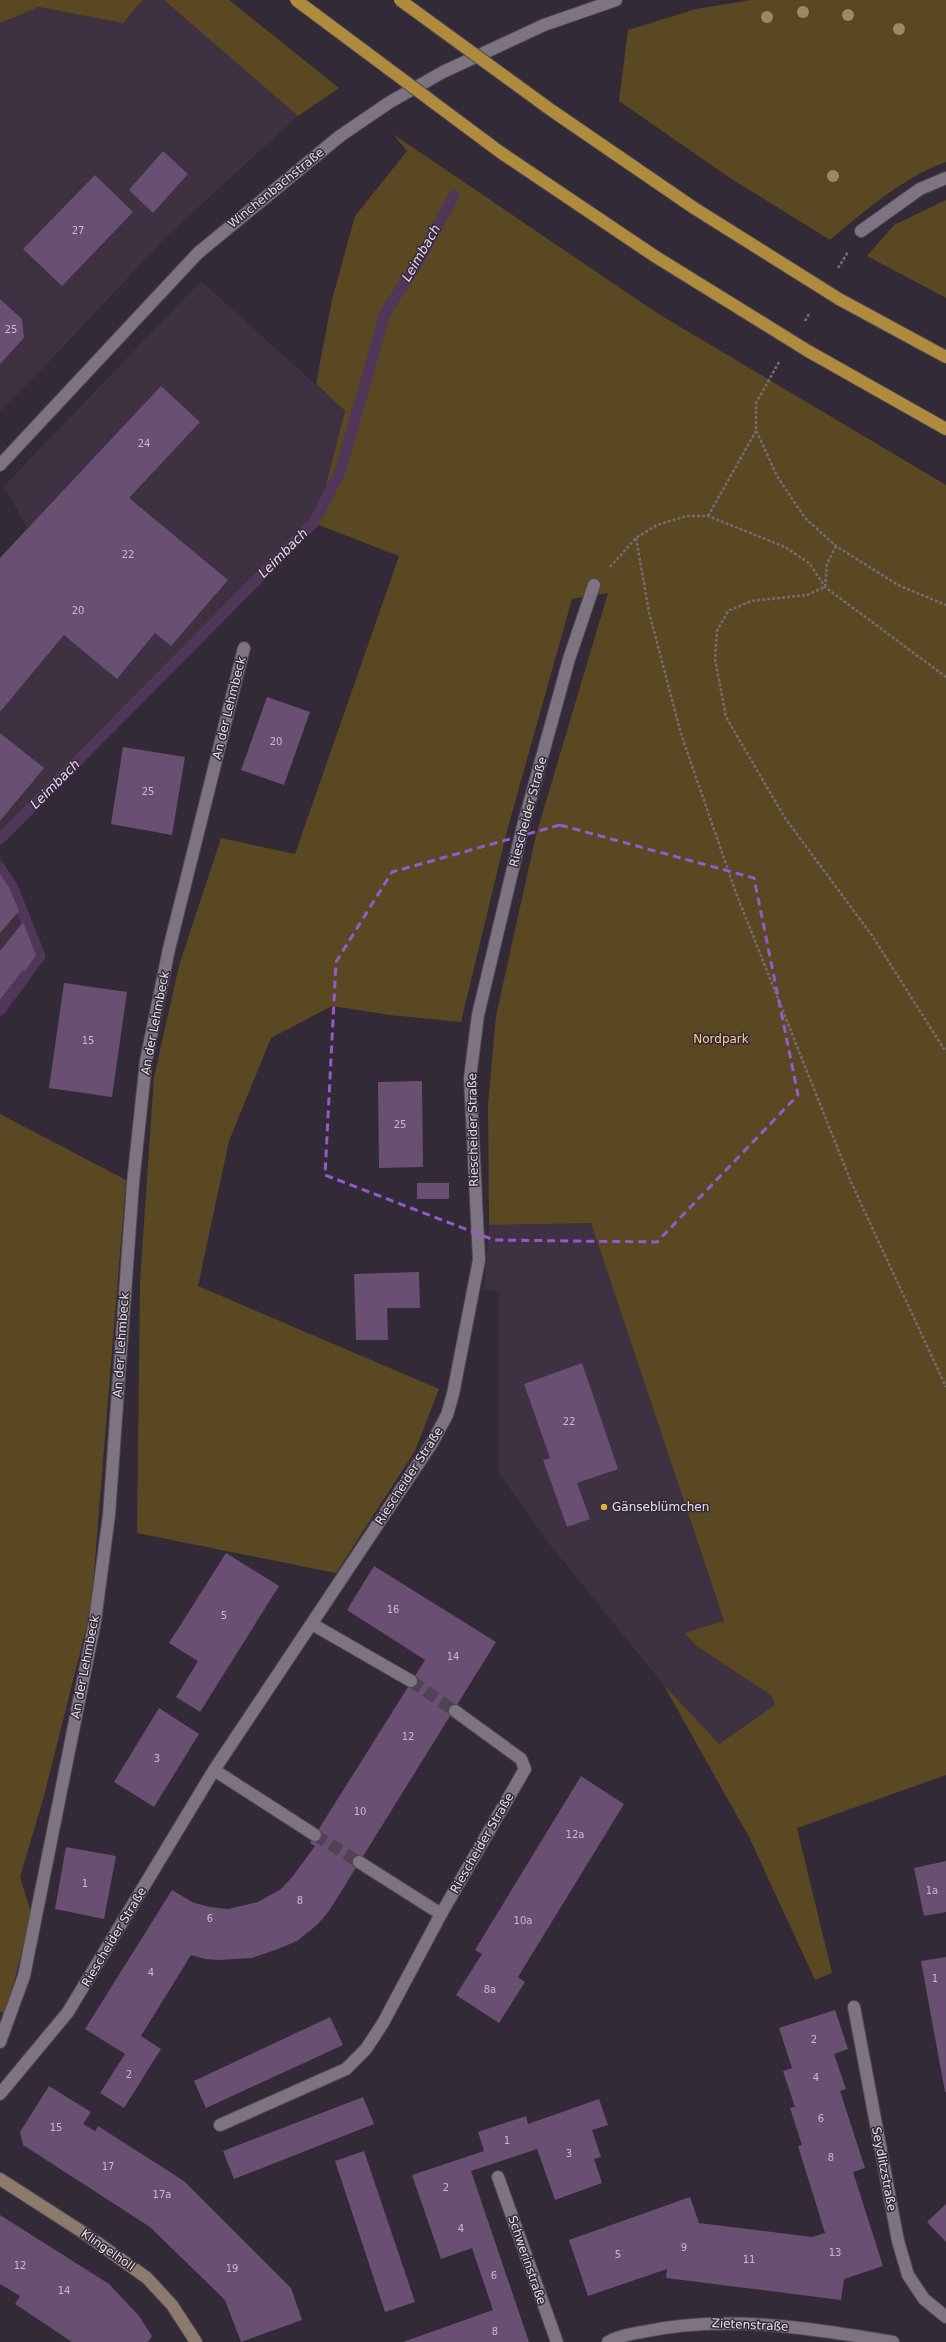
<svg xmlns="http://www.w3.org/2000/svg" width="946" height="2342" viewBox="0 0 946 2342" font-family="'DejaVu Sans',sans-serif">
<style>
.built{fill:#3d3142}
.green{fill:#594822}
.lines{fill:none;stroke-linecap:round;stroke-linejoin:round}
.stream{stroke:#503759;stroke-width:11}
.building{fill:#694f72}
.street-tunnel{stroke:#4d4551;stroke-width:12;stroke-dasharray:12 6;stroke-linecap:butt}
.lane-casing{stroke:#4f4852;stroke-width:14}
.street-casing{stroke:#4f4852;stroke-width:14}
.secondary-casing{stroke:#4f4852;stroke-width:14}
.highway-casing{stroke:#4f4852;stroke-width:14}
.path{stroke:#736c76;stroke-width:2.5;stroke-dasharray:3 2;stroke-linecap:butt}
.lane{stroke:#7d7381;stroke-width:12}
.street{stroke:#7d7381;stroke-width:12}
.secondary{stroke:#8c7a6d;stroke-width:12}
.highway{stroke:#af8c3d;stroke-width:12}
.highway-bridge-casing{stroke:#4f4852;stroke-width:14;stroke-linecap:butt}
.highway-bridge{stroke:#af8c3d;stroke-width:12}
.tree{fill:#9e8868}
.marked{fill:none;stroke:#9659c9;stroke-width:3;stroke-dasharray:8 5;stroke-linejoin:round}
.poi-dot{fill:#e2af34;stroke:#322a36;stroke-width:1.5}
.labels{text-anchor:middle;dominant-baseline:central;stroke-width:3;stroke-linejoin:round;paint-order:stroke}
.number-label{font-size:10px;fill:#c7bcca}
.street-label{font-size:12px;fill:#e6e1e8;stroke:#322a36}
.park-label{font-size:12px;fill:#f7d591;stroke:#322a36}
.poi-label{font-size:12px;fill:#e6e1e8;stroke:#322a36;text-anchor:start}
.water-label{font-size:13px;font-style:italic;fill:#f0d6fa;stroke:#322a36}
</style>
<rect width="100%" height="100%" fill="#322a36"/>
<!-- built -->
<path class="built" d="M143,0H164L298,116L167,236L47,364L0,411V23L39,7L123,23Z
M201,281L345,411L316,524L0,842V558L27,528L4,486Z
M0,857L16,883L44,956L0,1017Z
M591,1223L724,1622L684,1633L698,1647L771,1695L775,1706L719,1745L663,1684L547,1541L498,1472L499,1292L484,1289L489,1225Z"/>
<!-- green -->
<path class="green" d="M0,0H143L123,23L39,7L0,23Z
M164,0H229L339,88L298,116Z
M751,0H946V162C903,177 865,211 830,240L730,178L619,101L628,30L696,9Z
M393,134L657,313L946,485V1775L797,1828L832,1973L815,1980L749,1837L663,1684L719,1744L775,1705L771,1695L698,1647L684,1633L724,1621L591,1223L489,1225L488,1105L496,1016L536,835L608,593L572,599L508,827L461,1022L390,1015L332,1006L271,1038L229,1141L198,1286L439,1389L415,1451L336,1573L137,1533L140,1281L154,1077L179,966L221,838L295,854L399,556L316,524L345,411L316,384L332,300L355,216L407,151Z
M946,200V298L867,256L894,225Z
M0,1114L126,1180L91,1609L44,1796L20,1877L31,1913L6,2016L0,2011Z"/>
<g class="lines">
<!-- stream -->
<path class="stream" d="M0,839L314,522L340,472L385,313L420,259L454,195
M0,868L13,888L40,956L0,1010"/>
</g>
<!-- building -->
<path class="building" d="M163,151L188,174L153,213L129,190Z
M95,175L133,212L62,286L23,249Z
M0,299L22,319L24,338L0,364Z
M161,386L200,422L129,498L228,580L171,646L155,633L117,679L64,635L0,712V558Z
M267,697L310,712L284,785L241,770Z
M0,733L44,768L0,821Z
M123,747L185,757L172,835L111,824Z
M0,874L10,889L19,911L0,933Z
M23,922L36,955L25,971L23,970L0,1000V951Z
M64,983L127,992L112,1097L49,1088Z
M422,1081L423,1167L379,1168L378,1082Z
M417,1183H449V1199H417Z
M419,1272L420,1308H387L388,1340H356L354,1274Z
M582,1363L618,1469L577,1483L590,1519L567,1527L543,1460L550,1458L524,1384Z
M226,1553L279,1586L200,1712L176,1697L198,1661L169,1643Z
M374,1566L496,1642L329,1911L317,1925L297,1941L278,1949L252,1958L219,1960L205,1959L191,1955L141,2036L161,2049L124,2108L100,2093L125,2054L85,2029L172,1890L192,1902L209,1907L228,1909L258,1902L281,1889L293,1876L315,1846L310,1843L315,1835L425,1660L347,1610Z
M159,1708L199,1734L154,1807L114,1782Z
M581,1776L624,1804L518,1977L525,1982L499,2023L456,1995L482,1954L475,1950Z
M66,1847L116,1856L104,1919L55,1909Z
M946,1861V1912L924,1916L914,1868Z
M946,1957V2092H945L921,1961Z
M835,2010L848,2049L834,2054L846,2089L840,2091L865,2168L853,2172L883,2266L844,2279L841,2300L666,2278L667,2269L588,2296L569,2240L690,2197L699,2223L812,2237L825,2233L798,2146L802,2145L790,2108L795,2107L783,2071L792,2068L779,2028Z
M330,2017L343,2045L206,2108L194,2081Z
M49,2086L91,2112L83,2124L95,2131L98,2126L184,2181L291,2288L302,2320L241,2342L225,2300L150,2227L23,2145L20,2132Z
M363,2097L374,2124L234,2179L223,2151Z
M599,2099L608,2125L592,2130L601,2157L594,2159L602,2183L555,2200L537,2149L471,2171L529,2342H403L493,2310L472,2248L441,2259L412,2175L484,2151L478,2132L526,2116L528,2124Z
M364,2151L415,2302L385,2312L335,2161Z
M946,2204V2242L927,2222Z
M0,2215L109,2284L139,2316L152,2336L148,2342H72L15,2304L20,2296L0,2284Z"/>
<g class="lines">
<!-- street-tunnel -->
<path class="street-tunnel" d="M411,1681L455,1711
M315,1835L359,1862"/>
<defs>
<path id="lane" d="M861,231L920,189L946,178
M220,2125L346,2069L366,2049L383,2023L441,1914"/>
<path id="street" d="M0,465L198,253L340,136L390,102L443,72L544,25L616,0
M312,1624L411,1681
M214,1770L315,1835
M359,1862L441,1914L525,1769L521,1759L455,1711
M854,2007L898,2241L908,2275L924,2299L946,2317
M0,2042L24,1976L95,1621L109,1515L133,1183L146,1061L169,949L244,648
M0,2094L68,2012L214,1770L432,1443L447,1415L453,1394L479,1260L470,1078L478,1015L523,826L569,659L594,585
M498,2177L557,2342
M608,2342C618,2336 631,2334 642,2332C725,2314 811,2328 893,2342"/>
<path id="secondary" d="M0,2179L84,2233L147,2278L172,2305L196,2342"/>
<path id="highway" d="M839,299L946,357
M808,351L946,429"/>
</defs>
<!-- lane casing -->
<use href="#lane" class="lane-casing"/>
<!-- street casing -->
<use href="#street" class="street-casing"/>
<!-- secondary casing -->
<use href="#secondary" class="secondary-casing"/>
<!-- highway casing -->
<use href="#highway" class="highway-casing"/>
<!-- path -->
<path class="path" d="M838,268L848,252
M805,321L810,312
M779,362L756,403V430L777,476L805,518L836,546L898,585L946,605
M708,516L756,431
M636,538L649,612L681,734L736,893L851,1182L946,1387
M836,546L827,564L825,587L807,595L751,601L728,611L717,631L715,659L726,717L785,818L873,937L946,1052
M610,567L636,538L657,525L687,516H708L785,547L810,564L825,587L946,677"/>
<!-- lane -->
<use href="#lane" class="lane"/>
<!-- street -->
<use href="#street" class="street"/>
<!-- secondary -->
<use href="#secondary" class="secondary"/>
<!-- highway -->
<use href="#highway" class="highway"/>
<defs>
<path id="highway-bridge" d="M296,0L500,152L656,257L808,351
M400,0L551,110L694,208L839,299"/>
</defs>
<!-- highway-bridge casing -->
<use href="#highway-bridge" class="highway-bridge-casing"/>
<!-- highway-bridge -->
<use href="#highway-bridge" class="highway-bridge"/>
</g>
<!-- trees -->
<g class="tree">
<circle cx="803" cy="12" r="6"/>
<circle cx="848" cy="15" r="6"/>
<circle cx="767" cy="17" r="6"/>
<circle cx="899" cy="29" r="6"/>
<circle cx="833" cy="176" r="6"/>
</g>
<!-- marked area -->
<path class="marked" d="M560,825L754,878L798,1095L657,1242L494,1240L325,1175L336,962L392,872Z"/>
<!-- markers -->
<circle class="poi-dot" cx="604" cy="1507" r="4"/>
<g class="labels">
<!-- number labels -->
<g class="number-label">
<text x="78" y="230">27</text>
<text x="11" y="329">25</text>
<text x="144" y="443">24</text>
<text x="128" y="554">22</text>
<text x="78" y="610">20</text>
<text x="276" y="741">20</text>
<text x="148" y="791">25</text>
<text x="88" y="1040">15</text>
<text x="400" y="1124">25</text>
<text x="569" y="1421">22</text>
<text x="393" y="1609">16</text>
<text x="224" y="1615">5</text>
<text x="453" y="1656">14</text>
<text x="408" y="1736">12</text>
<text x="157" y="1758">3</text>
<text x="360" y="1811">10</text>
<text x="575" y="1834">12a</text>
<text x="85" y="1883">1</text>
<text x="932" y="1890">1a</text>
<text x="300" y="1900">8</text>
<text x="210" y="1918">6</text>
<text x="523" y="1920">10a</text>
<text x="151" y="1972">4</text>
<text x="935" y="1978">1</text>
<text x="490" y="1989">8a</text>
<text x="814" y="2039">2</text>
<text x="129" y="2074">2</text>
<text x="816" y="2077">4</text>
<text x="821" y="2118">6</text>
<text x="56" y="2127">15</text>
<text x="507" y="2140">1</text>
<text x="569" y="2153">3</text>
<text x="831" y="2157">8</text>
<text x="108" y="2166">17</text>
<text x="446" y="2187">2</text>
<text x="162" y="2194">17a</text>
<text x="461" y="2228">4</text>
<text x="684" y="2247">9</text>
<text x="835" y="2252">13</text>
<text x="618" y="2254">5</text>
<text x="749" y="2259">11</text>
<text x="20" y="2265">12</text>
<text x="232" y="2268">19</text>
<text x="494" y="2275">6</text>
<text x="64" y="2290">14</text>
<text x="495" y="2331">8</text>
</g>
<!-- street labels -->
<g class="street-label">
<text transform="translate(276 188) rotate(-39)">Winchenbachstraße</text>
<text transform="translate(229 708) rotate(-76)">An der Lehmbeck</text>
<text transform="translate(528 812) rotate(-75)">Riescheider Straße</text>
<text transform="translate(155 1023) rotate(-79)">An der Lehmbeck</text>
<text transform="translate(473 1130) rotate(-91)">Riescheider Straße</text>
<text transform="translate(121 1345) rotate(-86)">An der Lehmbeck</text>
<text transform="translate(409 1476) rotate(-57)">Riescheider Straße</text>
<text transform="translate(85 1667) rotate(-79)">An der Lehmbeck</text>
<text transform="translate(482 1843) rotate(-60)">Riescheider Straße</text>
<text transform="translate(114 1937) rotate(-59)">Riescheider Straße</text>
<text transform="translate(884 2169) rotate(79)">Seydlitzstraße</text>
<text transform="translate(108 2250) rotate(35)">Klingelholl</text>
<text transform="translate(527 2260) rotate(71)">Schwerinstraße</text>
<text transform="translate(750 2325) rotate(3)">Zietenstraße</text>
</g>
<!-- park labels -->
<g class="park-label">
<text x="721" y="1039">Nordpark</text>
</g>
<!-- poi labels -->
<g class="poi-label">
<text x="612" y="1507">Gänseblümchen</text>
</g>
<!-- water labels -->
<g class="water-label">
<text transform="translate(421 253) rotate(-60)">Leimbach</text>
<text transform="translate(283 553) rotate(-45)">Leimbach</text>
<text transform="translate(55 784) rotate(-45)">Leimbach</text>
</g>
</g>
</svg>
